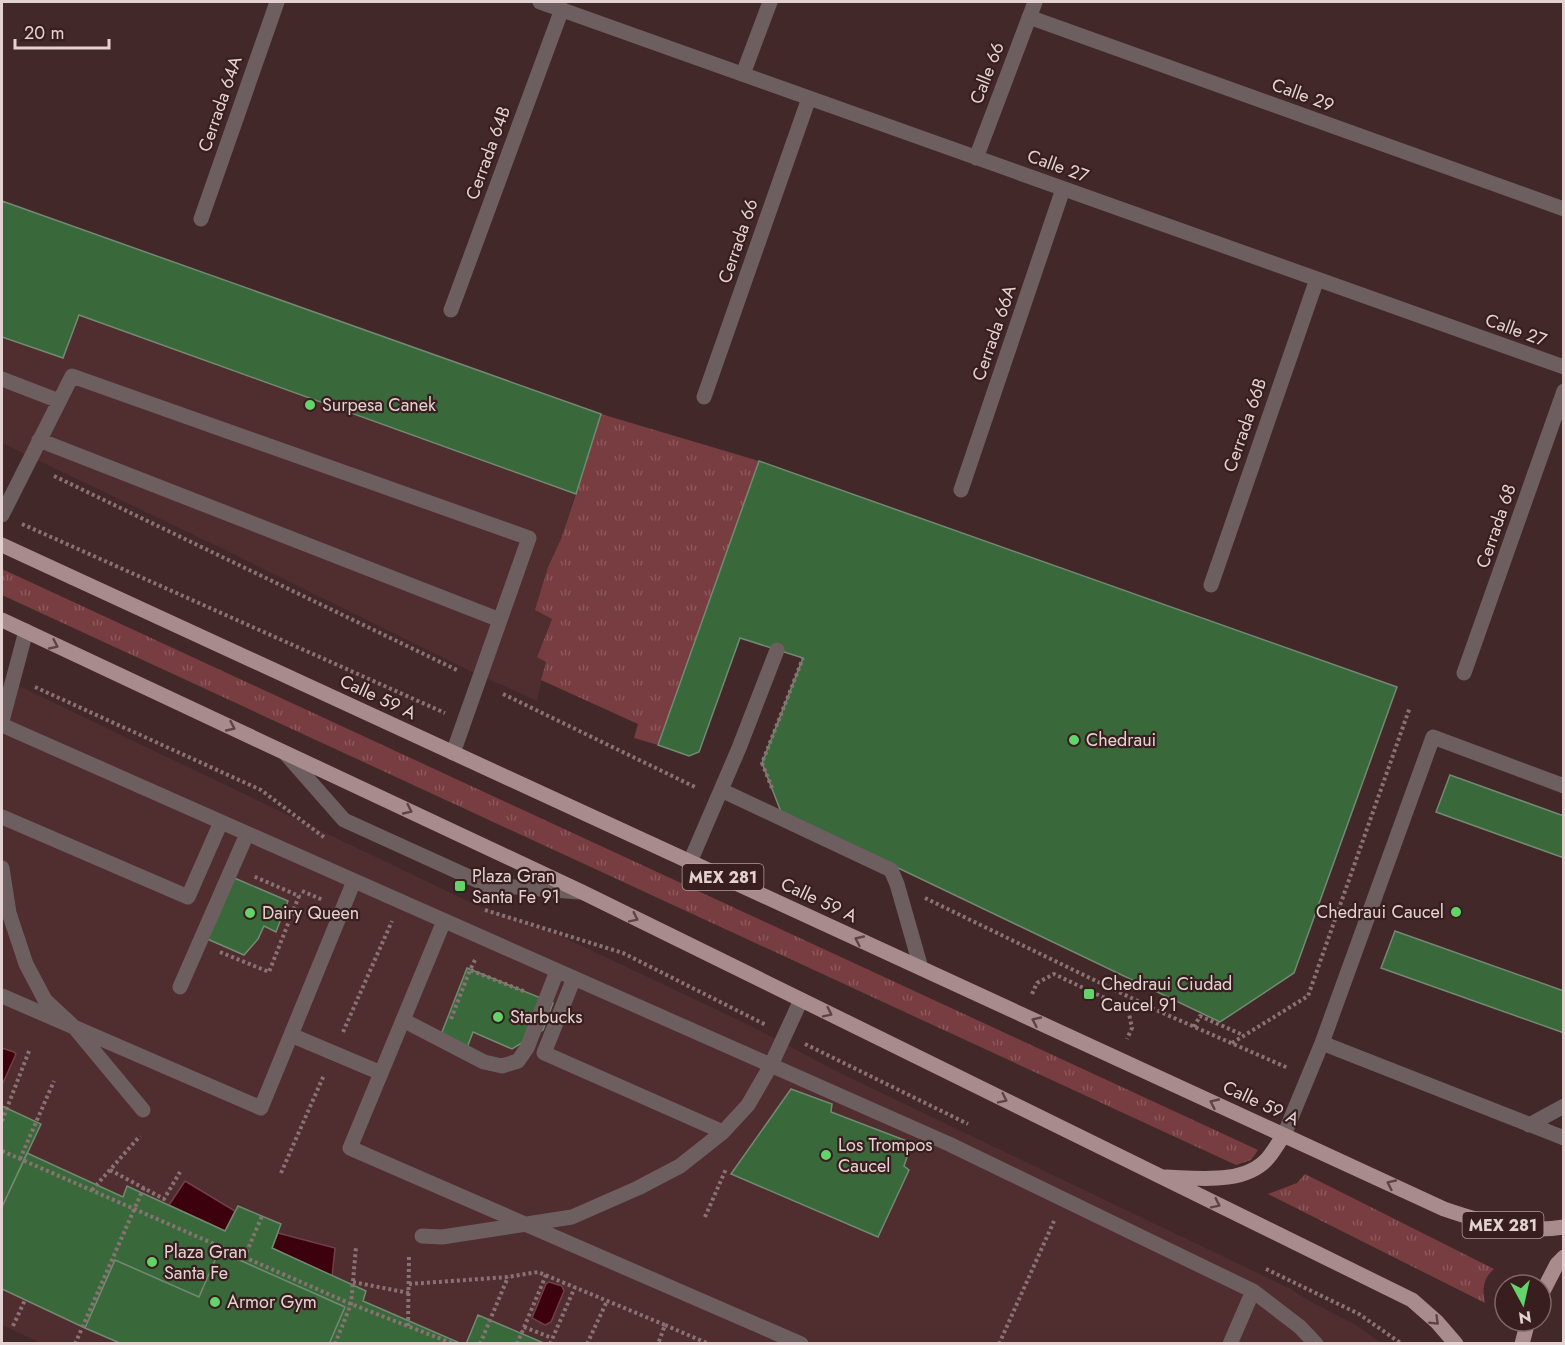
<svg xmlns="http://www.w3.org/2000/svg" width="1565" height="1345" viewBox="0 0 1565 1345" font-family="Jost,sans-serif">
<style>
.built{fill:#502d2f}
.grass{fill:url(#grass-tufts)}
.water{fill:#3d010d;stroke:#6f4048;stroke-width:1.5}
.building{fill:#39693b;stroke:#738973;stroke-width:1.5}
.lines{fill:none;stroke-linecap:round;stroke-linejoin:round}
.path{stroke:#897273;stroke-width:4;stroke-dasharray:3 3;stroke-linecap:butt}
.service{stroke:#6d5e5f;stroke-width:15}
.minor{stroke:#6d5e5f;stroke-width:15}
.primary{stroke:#a88b8c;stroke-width:15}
.oneway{stroke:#5f4445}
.poi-dot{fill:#62d469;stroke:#381e1f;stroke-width:2}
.labels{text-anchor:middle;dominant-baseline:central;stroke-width:4.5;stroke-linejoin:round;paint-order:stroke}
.shield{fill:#381e1f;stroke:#b09c9c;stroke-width:1.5}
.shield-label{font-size:16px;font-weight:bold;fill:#e4d2d2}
.street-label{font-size:18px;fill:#e4d2d2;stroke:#381e1f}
.poi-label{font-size:18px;fill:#e4d2d2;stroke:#381e1f;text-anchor:start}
</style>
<defs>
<pattern id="grass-tufts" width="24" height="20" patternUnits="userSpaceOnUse" patternTransform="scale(1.5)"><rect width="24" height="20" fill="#783d41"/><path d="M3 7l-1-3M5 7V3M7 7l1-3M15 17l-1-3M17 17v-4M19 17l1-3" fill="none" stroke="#8b585c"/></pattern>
</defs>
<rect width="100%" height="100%" fill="#432829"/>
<!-- built -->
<path class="built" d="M2,201L601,414L561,539L548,567L536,610L552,618L537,657L546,661L537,701L468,670L223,549L2,443Z
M2,678L474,904L559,935L751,1026L838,1072L1291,1289L1306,1299L1356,1325L1381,1343L43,1344L2,1325Z"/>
<!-- grass -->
<path class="grass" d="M601,414L759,461L658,745L634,738L638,724L541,680L546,662L537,657L552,619L535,610L548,567L561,539L576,494Z
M2,569L1258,1150L1251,1160L1236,1165L2,595Z
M1305,1174L1494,1269C1483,1278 1482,1290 1485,1303L1268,1194L1297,1183Z"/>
<!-- water -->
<path class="water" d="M2,1048L14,1052L16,1054L2,1085Z
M185,1181L235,1211L225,1231L169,1205Z
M278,1233L335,1248L332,1277L272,1248Z
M549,1282L562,1286L564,1291L551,1322L545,1325L532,1318L546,1284Z"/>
<!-- building -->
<path class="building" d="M2,201L601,414L576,494L79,315L63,358L2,337Z
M759,461L1397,687L1294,973L1220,1022L781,812L762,763L803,658L740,638L699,752L689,756L658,745Z
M1450,775L1564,816V858L1436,812Z
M232,877L288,901L276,932L264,926L258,939L244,955L205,938Z
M1395,931L1564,991V1033L1381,968Z
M467,968L553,1003L543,1030L512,1049L473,1032L463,1058L437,1045Z
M791,1089L832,1104L831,1112L912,1143L904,1166L909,1170L878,1237L731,1174Z
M2,1106L41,1124L2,1207Z
M27,1153L123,1197L127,1186L225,1231L238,1206L281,1224L272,1248L366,1291L363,1301L462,1344H122L85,1328L2,1289V1207Z
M219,1251L345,1307L329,1344H122L85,1328L115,1260L199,1297Z
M478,1315L546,1344H466Z"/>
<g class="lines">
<!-- path -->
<path class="path" d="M54,476L459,671
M22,524L445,713
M35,687L261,790L325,838
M503,694L697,788
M772,788L762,763L803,658
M302,891L323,900
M925,898L1156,1010L1288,1068
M485,910L623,953L766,1025
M220,952L269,972L299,896L253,876
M475,960L470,970L526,992
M1032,994L1037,983L1054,974L1128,1009L1132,1028L1127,1039
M451,1019L470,970
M1194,1027L1200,1016L1243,1035
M343,1032L392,921
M1232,1043L1308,996L1410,707
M805,1044L968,1124
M2,1121L29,1051
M2,1151L351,1304L454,1344
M20,1159L54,1081
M110,1170L164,1199L180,1172
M281,1173L324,1075
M92,1190L140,1136
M705,1217L726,1169
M244,1258L262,1216
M1266,1269L1359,1314L1402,1344
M353,1282L409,1293
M409,1284L508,1277L538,1272L665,1325L658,1344
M665,1325L709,1344
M13,1326L25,1300
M408,1326L409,1255
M524,1327L552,1338
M75,1344L144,1187
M335,1344L351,1304L356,1247
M480,1344L508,1277
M517,1344L546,1275
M550,1344L575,1287
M587,1344L607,1301
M999,1344L1054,1221"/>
<!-- service -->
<path class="service" d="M2,379L59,401
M39,440L500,620
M2,515L72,376L529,538L453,753
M2,721L26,631
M2,725L949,1144L1253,1291L1300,1327L1316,1344
M285,753L344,820L487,885L579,892
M721,790L891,870L897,884L921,968
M2,817L188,897L221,822
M690,862L739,748L777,650
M2,868L9,913L26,964L45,1000L74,1027L143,1110
M444,921L350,1148L801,1344
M574,978L544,1053L723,1132
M180,987L247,834
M2,996L261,1108L354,881
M403,1020L484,1062L502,1066L518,1061L527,1048L557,971
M291,1035L381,1073
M1322,1043L1564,1138
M1529,1125L1564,1106
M1284,1135L1322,1043L1433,737L1564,786
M422,1236L442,1237L572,1217L638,1188L680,1166L723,1132L748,1105L771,1065L801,1000
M1230,1344L1253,1291"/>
<!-- minor -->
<path class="minor" d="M540,2L1564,367
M1029,17L1564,209
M743,74L770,2
M976,158L1035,2
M201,219L277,2
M451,310L562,9
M704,397L809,98
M961,490L1063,189
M1211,585L1317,279
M1464,673L1564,391"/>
<!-- primary -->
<path class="primary" d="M2,545L1444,1209C1482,1222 1523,1234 1564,1227
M2,620L582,892L1412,1300L1437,1322L1456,1344
M1166,1177C1197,1178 1245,1185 1268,1158C1274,1151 1278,1143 1284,1135
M1541,1295L1557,1264L1564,1257
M1522,1344L1528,1321"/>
</g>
<!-- one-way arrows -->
<defs><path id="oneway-chevron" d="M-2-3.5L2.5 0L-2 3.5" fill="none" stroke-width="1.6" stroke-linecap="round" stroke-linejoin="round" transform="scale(1.5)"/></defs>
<g class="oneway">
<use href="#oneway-chevron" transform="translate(54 645) rotate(25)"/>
<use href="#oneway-chevron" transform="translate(231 727) rotate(25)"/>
<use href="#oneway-chevron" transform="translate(408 810) rotate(25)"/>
<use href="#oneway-chevron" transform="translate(634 918) rotate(26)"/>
<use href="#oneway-chevron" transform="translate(859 940) rotate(-155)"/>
<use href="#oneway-chevron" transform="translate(828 1013) rotate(26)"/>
<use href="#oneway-chevron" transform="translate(1036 1021) rotate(-155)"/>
<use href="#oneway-chevron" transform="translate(1003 1099) rotate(26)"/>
<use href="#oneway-chevron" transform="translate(1214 1103) rotate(-155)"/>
<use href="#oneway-chevron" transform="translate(1391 1184) rotate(-155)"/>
<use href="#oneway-chevron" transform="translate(1216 1204) rotate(26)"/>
<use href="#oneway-chevron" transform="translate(1435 1321) rotate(44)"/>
</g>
<!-- markers -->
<g class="poi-dot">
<circle cx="310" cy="405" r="6"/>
<circle cx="1074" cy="740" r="6"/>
<rect x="454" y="880" width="12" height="12" rx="3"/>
<circle cx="1456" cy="912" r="6"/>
<circle cx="250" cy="913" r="6"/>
<rect x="1083" y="988" width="12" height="12" rx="3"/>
<circle cx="498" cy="1017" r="6"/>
<circle cx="826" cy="1155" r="6"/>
<circle cx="152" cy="1262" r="6"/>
<circle cx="215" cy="1302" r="6"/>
</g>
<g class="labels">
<!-- shield labels -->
<g class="shield">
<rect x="682.5" y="864" width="81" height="26" rx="4.5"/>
<rect x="1462.5" y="1212" width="81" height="26" rx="4.5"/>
</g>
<g class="shield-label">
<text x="723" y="877">MEX 281</text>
<text x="1503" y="1225">MEX 281</text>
</g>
<!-- street labels -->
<g class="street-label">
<text transform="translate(987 73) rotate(-69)">Calle 66</text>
<text transform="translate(1303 95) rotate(20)">Calle 29</text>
<text transform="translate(220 104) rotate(-71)">Cerrada 64A</text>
<text transform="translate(488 153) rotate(-70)">Cerrada 64B</text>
<text transform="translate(1058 166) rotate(20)">Calle 27</text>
<text transform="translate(738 241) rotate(-71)">Cerrada 66</text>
<text transform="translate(1516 330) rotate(20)">Calle 27</text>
<text transform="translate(994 333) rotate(-71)">Cerrada 66A</text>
<text transform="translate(1245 425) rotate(-71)">Cerrada 66B</text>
<text transform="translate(1496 526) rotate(-71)">Cerrada 68</text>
<text transform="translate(378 697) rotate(25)">Calle 59 A</text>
<text transform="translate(819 900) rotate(25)">Calle 59 A</text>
<text transform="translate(1261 1103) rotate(25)">Calle 59 A</text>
</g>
<!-- poi labels -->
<g class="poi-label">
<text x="322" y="405">Surpesa Canek</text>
<text x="1086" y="740">Chedraui</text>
<text x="472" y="876">Plaza Gran<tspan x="472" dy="21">Santa Fe 91</tspan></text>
<text x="1444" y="912" text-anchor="end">Chedraui Caucel</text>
<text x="262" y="913">Dairy Queen</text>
<text x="1101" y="984">Chedraui Ciudad<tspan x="1101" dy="21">Caucel 91</tspan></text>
<text x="510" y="1017">Starbucks</text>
<text x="838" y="1145">Los Trompos<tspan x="838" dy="21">Caucel</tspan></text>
<text x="164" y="1252">Plaza Gran<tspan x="164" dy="21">Santa Fe</tspan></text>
<text x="227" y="1302">Armor Gym</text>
</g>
</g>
<!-- border -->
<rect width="1565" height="1345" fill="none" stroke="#e4d2d2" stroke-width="6"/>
<!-- north arrow -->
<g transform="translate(1523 1303) rotate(172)"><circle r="28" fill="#381e1f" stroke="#7d6667" stroke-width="1.5"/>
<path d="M0-4.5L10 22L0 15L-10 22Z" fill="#62d469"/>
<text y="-9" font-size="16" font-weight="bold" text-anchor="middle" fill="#e4d2d2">N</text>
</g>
<!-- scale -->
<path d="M15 39v9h94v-9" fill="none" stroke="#e4d2d2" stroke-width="3"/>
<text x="24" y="39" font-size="18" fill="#e4d2d2" stroke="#381e1f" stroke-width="4.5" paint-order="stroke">20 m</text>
</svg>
